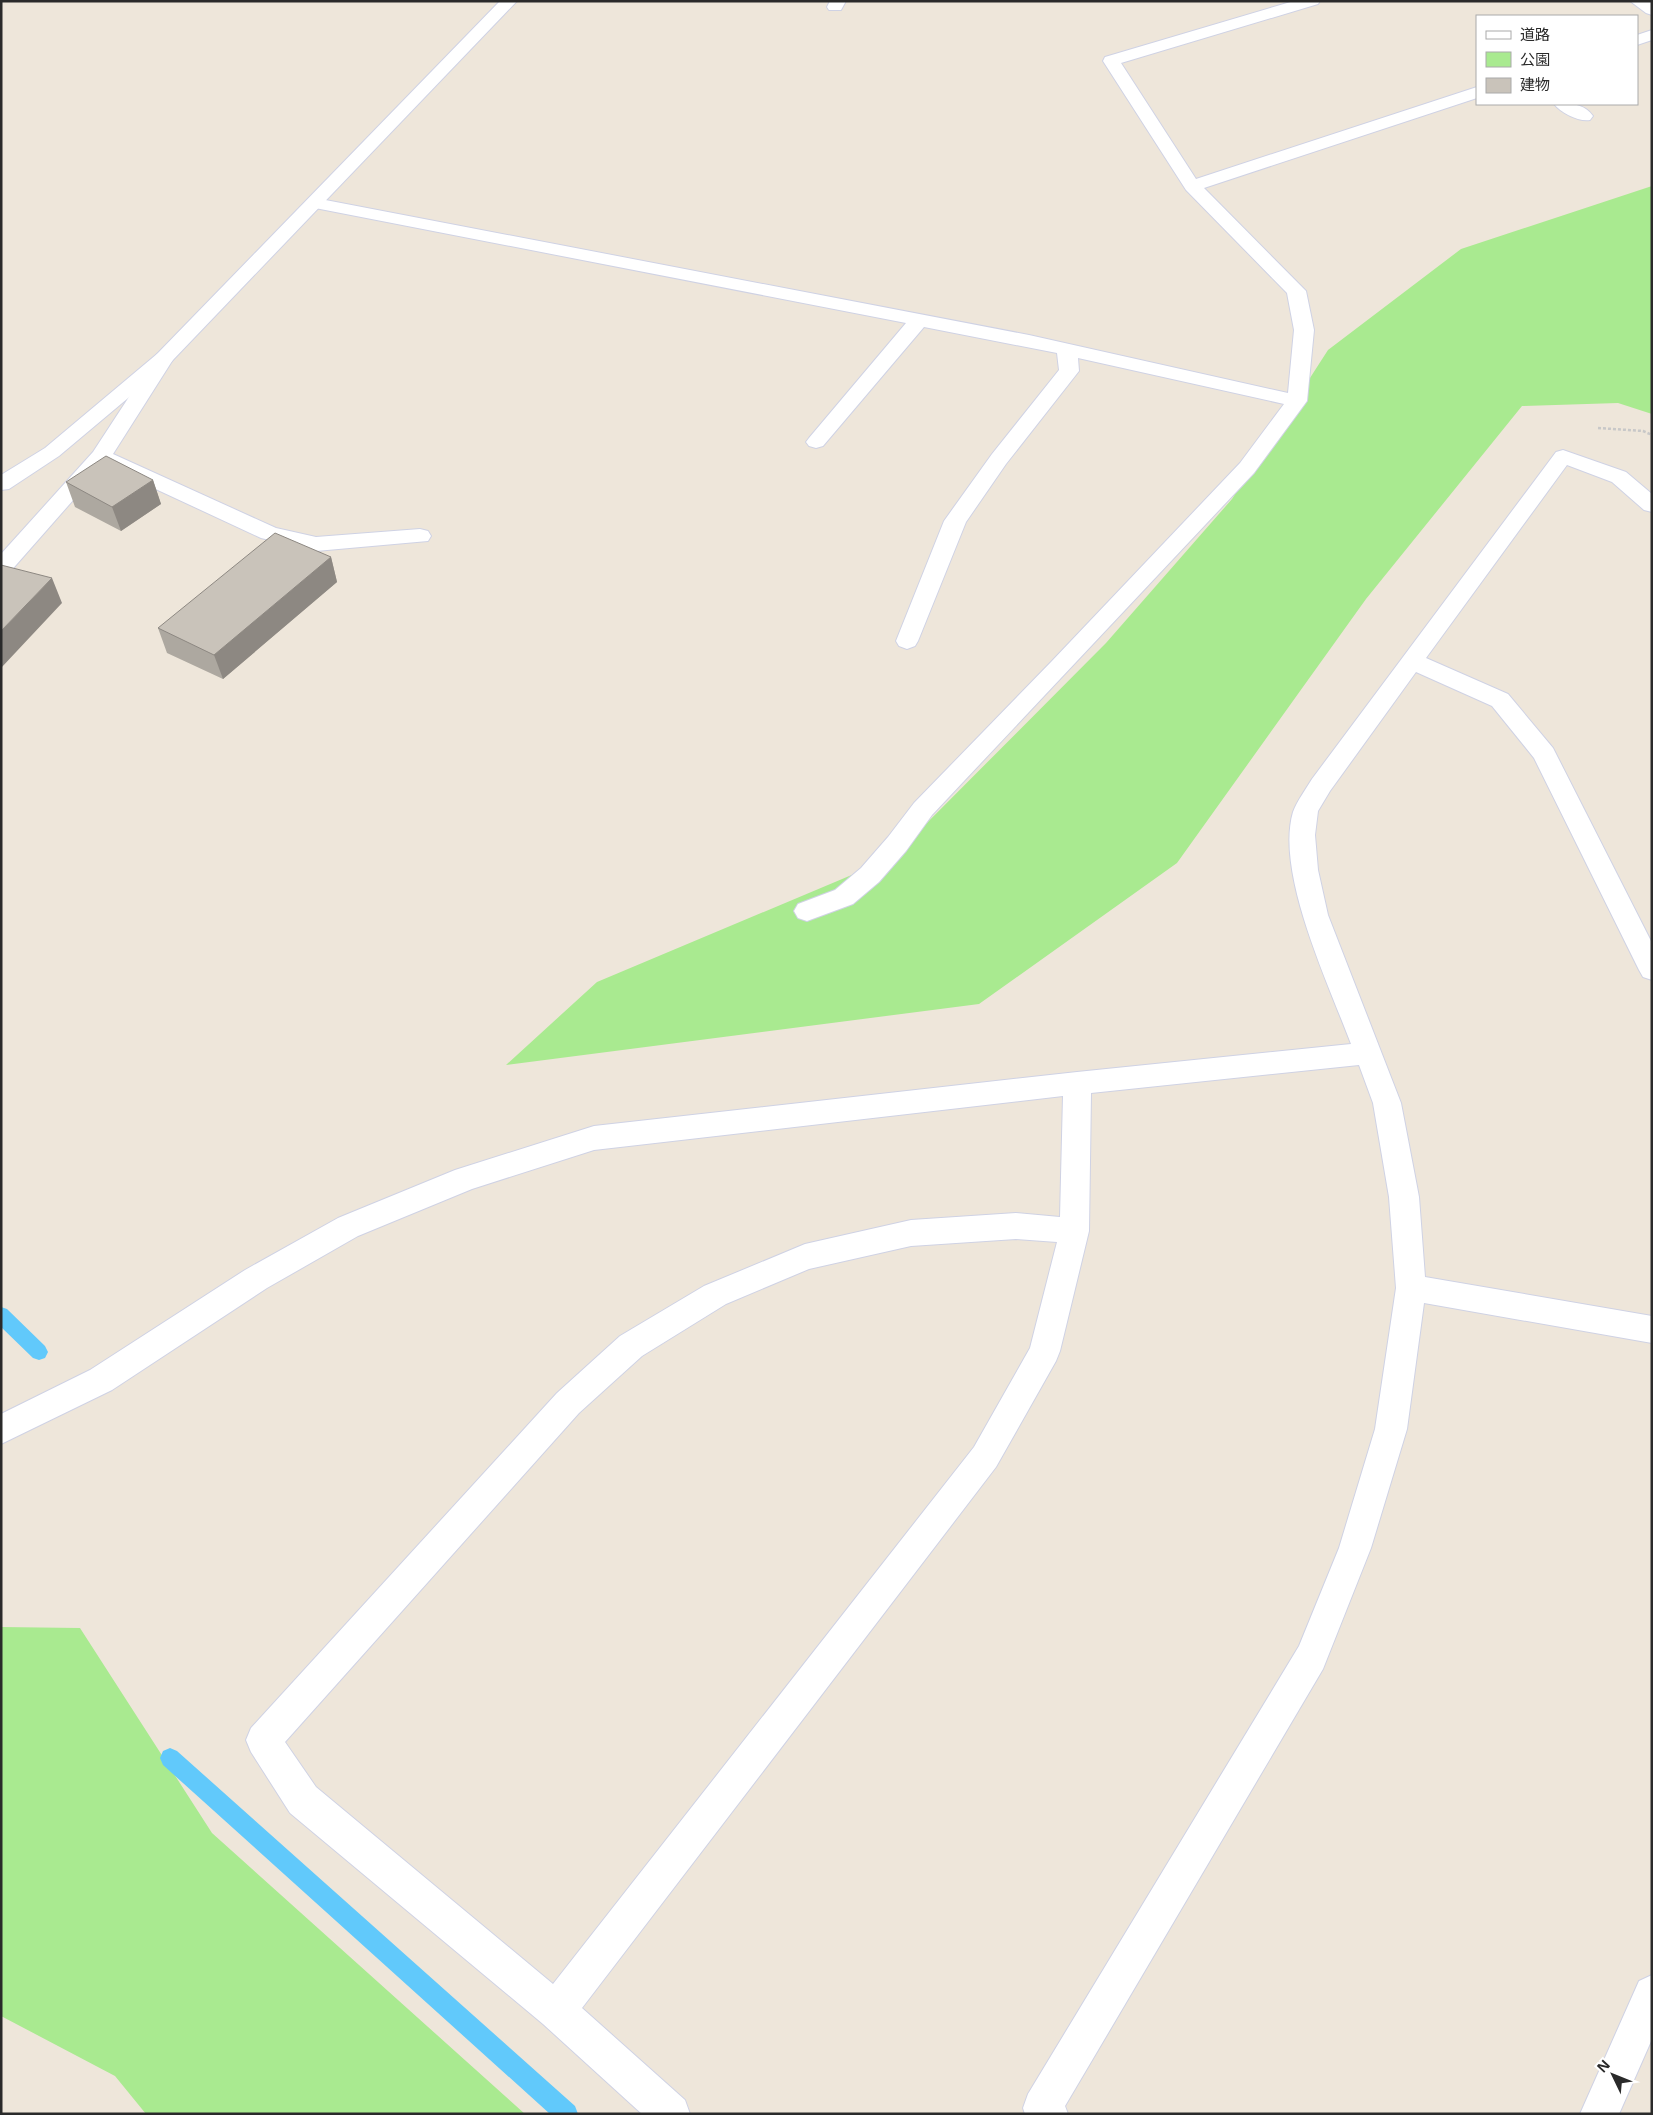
<svg xmlns="http://www.w3.org/2000/svg" width="1653" height="2115" viewBox="0 0 1653 2115" font-family="'Open Sans','Noto Sans JP',sans-serif">
<style>
.green{fill:#a9ea90}
.lines{fill:none;stroke-linecap:round;stroke-linejoin:round}
.stream{fill:#61c9fb;fill-rule:evenodd}
.lane-casing{stroke:#cfd2e4;stroke-width:2}
.street-casing{stroke:#cfd2e4;stroke-width:2}
.secondary-casing{stroke:#cfd2e4;stroke-width:2}
.path{stroke:#c8c8c8;stroke-width:2.5;stroke-dasharray:3 2;stroke-linecap:butt}
.lane{fill:#fff;fill-rule:evenodd}
.street{fill:#fff;fill-rule:evenodd}
.secondary{fill:#fff;fill-rule:evenodd}
.wall{fill:#ada8a0}
.shaded-wall{fill:#8d8882}
.building{fill:#c9c3ba;stroke:#8d8882}
</style>
<rect width="100%" height="100%" fill="#eee6da"/>
<!-- green -->
<path class="green" d="M1652,186V414L1618,403L1522,406L1366,599L1177,863L979,1004L506,1065L597,982L892,858L1106,643L1232,499L1328,350L1461,249Z
M1,1627L80,1628L212,1833L525,2114H146L115,2076L1,2016Z"/>
<g class="lines">
<!-- stream -->
<path class="stream" d="M1,1307L7,1309L45,1346L48,1352L45,1358L39,1360L33,1358L1,1327Z
M170,1748L177,1751L575,2106L578,2114H550L163,1765L160,1758L163,1751Z"/>
<defs>
<path id="lane" d="M830,1H846L841,10H829L827,7Z"/>
<path id="street" d="M1294,1H1320L1318,4L1121,63L1196,179L1477,87V98L1204,188L1306,291L1314,330L1307,401L1254,473L932,815L906,851L879,882L853,904L807,921L798,918L794,911L798,904L835,890L861,868L888,837L914,803L1052,661L1240,463L1284,404L1078,358L1079,371L1006,464L966,522L918,641L915,646L907,649L899,646L896,641L944,521L992,454L1059,370L1057,353L924,327L823,446L816,448L809,446L806,442L809,438L906,323L315,208L309,207L306,203L309,199L315,198L1029,335L1288,393L1294,330L1287,293L1186,190L1103,61L1105,57Z
M1630,1H1649L1652,3V15L1646,13Z
M1652,30V40L1637,45V35Z
M1554,104C1568,103 1584,103 1593,116L1590,120C1579,122 1561,113 1554,104Z
M164,352L171,354L174,358L113,454L276,528L316,537L420,529L428,531L431,536L428,541L316,551L261,538L104,465L9,573L1,575V554L93,452L157,354Z
M1563,450L1626,472L1652,494V512L1644,510L1612,482L1567,465L1426,658L1508,694L1553,748L1652,943V980L1643,977L1639,970L1534,758L1492,706L1416,672L1330,791L1318,811L1315,835L1318,870L1328,915L1401,1103L1419,1197L1425,1277L1652,1316V1343L1424,1303L1407,1429L1371,1548L1323,1669L1065,2106L1068,2114H1025L1023,2108L1028,2094L1299,1646L1339,1548L1375,1429L1396,1288L1389,1197L1373,1103L1359,1065L1091,1093L1089,1231L1060,1351L1056,1361L996,1467L582,2008L685,2100L690,2114H642L543,2024L290,1813L251,1752L246,1740L251,1728L557,1393L620,1336L704,1286L805,1244L911,1220L1016,1213L1060,1217L1063,1096L594,1150L472,1189L358,1236L267,1288L112,1390L1,1444V1414L90,1370L245,1270L338,1218L455,1170L594,1126L1077,1072L1351,1044C1329,985 1275,873 1293,812C1297,801 1306,789 1312,779L1556,452ZM1016,1239L1057,1242L1030,1348L974,1447L553,1984L316,1787L285,1742L579,1413L642,1356L726,1304L809,1269L911,1246Z
M1652,1975V2039L1619,2114H1580L1639,1981Z"/>
<path id="secondary" d="M500,1H517L171,362L59,456L9,489L1,490V475L45,448L157,354Z"/>
</defs>
<!-- lane casing -->
<use href="#lane" class="lane-casing"/>
<!-- street casing -->
<use href="#street" class="street-casing"/>
<!-- secondary casing -->
<use href="#secondary" class="secondary-casing"/>
<!-- path -->
<path class="path" d="M1598,428L1643,431L1652,435"/>
<!-- lane -->
<use href="#lane" class="lane"/>
<!-- street -->
<use href="#street" class="street"/>
<!-- secondary -->
<use href="#secondary" class="secondary"/>
</g>
<!-- wall -->
<path class="wall" d="M153,480L161,504L121,531L75,507L66,482Z
M331,557L337,582L223,679L167,653L158,628Z"/>
<!-- shaded-wall -->
<path class="shaded-wall" d="M153,480L161,504L121,531L112,507Z
M331,557L337,582L223,679L214,655Z
M52,578L62,603L1,668V631Z"/>
<!-- building -->
<path class="building" d="M106,456L153,480L112,507L66,482Z
M275,533L331,557L214,655L158,628Z
M1,565L52,578L1,631Z"/>
<!-- border -->
<rect width="1653" height="2115" fill="none" stroke="#2a2a2a" stroke-width="5"/>
<!-- legend -->
<rect x="1476" y="15" width="162" height="90" fill="#ffffff" stroke="#aaaaaa"/>
<rect x="1486" y="31" width="25" height="8" fill="#ffffff" stroke="#aaaaaa"/>
<text x="1520" y="40" font-size="15" fill="#2a2a2a">道路</text>
<rect x="1486" y="52" width="25" height="15" fill="#a9ea90" stroke="#aaaaaa"/>
<text x="1520" y="65" font-size="15" fill="#2a2a2a">公園</text>
<rect x="1486" y="78" width="25" height="15" fill="#c9c3ba" stroke="#aaaaaa"/>
<text x="1520" y="90" font-size="15" fill="#2a2a2a">建物</text>
<!-- north arrow -->
<g transform="translate(1613 2075) rotate(313)" stroke="#ffffff" stroke-width="4" paint-order="stroke">
<path d="M0-4L9 19L0 12L-9 19Z" fill="#2a2a2a"/>
<text y="-8" font-size="14" font-weight="bold" text-anchor="middle" fill="#2a2a2a">N</text>
</g>
</svg>
